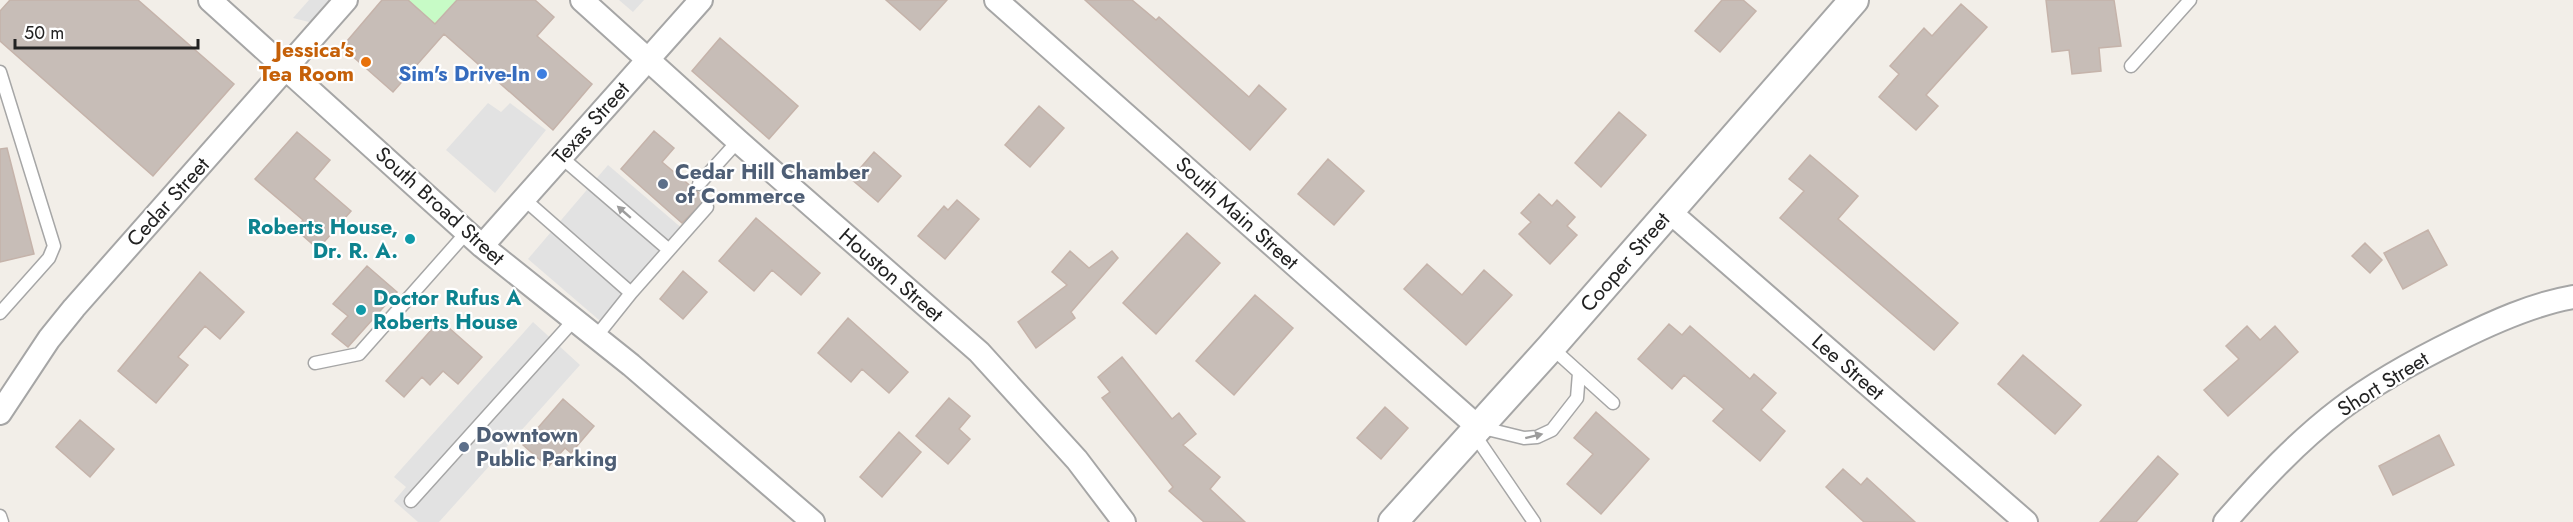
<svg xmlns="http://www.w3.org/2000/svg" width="2573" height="522" viewBox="0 0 2573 522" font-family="Jost,sans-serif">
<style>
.park{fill:#c7fbc6}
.parking{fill:#e2e2e2}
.building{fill:#c7bdb7;stroke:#c5b3aa;stroke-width:1.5}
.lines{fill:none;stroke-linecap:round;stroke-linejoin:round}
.service-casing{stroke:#a6a6a6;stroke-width:15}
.minor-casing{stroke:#a6a6a6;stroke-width:26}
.tertiary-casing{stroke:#a6a6a6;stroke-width:32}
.service{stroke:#fff;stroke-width:12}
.minor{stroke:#fff;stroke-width:22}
.tertiary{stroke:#fff;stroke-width:28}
.oneway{fill:#9c9c9c}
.food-dot{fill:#e8710a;stroke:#fff;stroke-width:2}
.shop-dot{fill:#3f7fe0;stroke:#fff;stroke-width:2}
.service-dot{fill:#5c6f8a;stroke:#fff;stroke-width:2}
.culture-dot{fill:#0f9aa8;stroke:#fff;stroke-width:2}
.labels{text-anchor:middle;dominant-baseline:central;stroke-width:4.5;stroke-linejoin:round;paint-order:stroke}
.food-label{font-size:21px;font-weight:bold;fill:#c56008;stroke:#fff;text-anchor:end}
.shop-label{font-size:21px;font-weight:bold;fill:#366cbe;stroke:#fff;text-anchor:end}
.street-label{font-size:21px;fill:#222;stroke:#fff}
.service-label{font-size:21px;font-weight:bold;fill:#4e5e75;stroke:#fff;text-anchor:start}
.culture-label{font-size:21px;font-weight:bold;fill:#0d838f;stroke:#fff;text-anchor:end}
</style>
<rect width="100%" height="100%" fill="#f2eee8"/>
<!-- park -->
<path class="park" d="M407,0H457L436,25Z"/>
<!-- parking -->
<path class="parking" d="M309,0H333L313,23L293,18Z
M619,0H644L633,12Z
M488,103L501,112L510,103L546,130L495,193L446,150Z
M608,165L691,236L606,326L528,259Z
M533,322L580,365L439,522H418L394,501L406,487L394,477Z"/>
<!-- building -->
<path class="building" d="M10,0H138L234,84L153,176L0,41V11Z
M382,0H408L435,24L457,0H535L554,17L537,36L592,84L553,130L444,34L393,92L342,47Z
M886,0H947L920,30Z
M1085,0H1132L1156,20L1159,17L1249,97L1259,85L1286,109L1250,150Z
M1722,0H1743L1756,11L1720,52L1695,31Z
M2046,0H2114L2121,46L2099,48L2101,71L2072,74L2069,50L2052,52Z
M1961,4L1987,27L1926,95L1938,106L1916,130L1879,97L1899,74L1890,66L1924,28L1932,36Z
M720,38L798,106L769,139L692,71Z
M1039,106L1064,128L1030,167L1005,145Z
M1619,112L1646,135L1601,187L1575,163Z
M654,131L674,148L662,162L706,199L682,223L621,169Z
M297,132L330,160L314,179L351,211L318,249L295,229L303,220L255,179Z
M7,148L34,254L0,262V149Z
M874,152L901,176L878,202L851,179Z
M1810,155L1858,196L1838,219L1958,323L1934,350L1780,218L1804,191L1789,179Z
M1328,159L1364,191L1334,225L1298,194Z
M1539,194L1552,206L1557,200L1575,217L1567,226L1577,235L1550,264L1519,234L1531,222L1521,213Z
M957,200L979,219L945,259L918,236L944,206L948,210Z
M756,218L820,273L801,295L772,270L754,291L719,261Z
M2428,230L2447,265L2403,289L2384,253Z
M1187,233L1220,263L1156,334L1123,303Z
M2365,243L2382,260L2370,273L2352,256Z
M1070,251L1089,268L1112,251L1118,258L1071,312L1075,318L1036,348L1018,322L1067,285L1052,272Z
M1427,264L1462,295L1484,270L1512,295L1466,345L1404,289Z
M367,266L397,292L348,347L332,334L348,316L333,304Z
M683,271L707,292L683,319L660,299Z
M200,272L244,312L220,339L205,326L178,357L188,365L156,403L118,371Z
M1255,295L1293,328L1234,395L1196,361Z
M848,318L908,372L889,393L862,369L851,382L818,353Z
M440,320L482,357L458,384L443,371L430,385L422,377L404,397L386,381Z
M1669,324L1682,335L1690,326L1750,379L1754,374L1776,393L1761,410L1785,431L1760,461L1713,421L1724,409L1684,375L1672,389L1638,359Z
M2247,326L2260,340L2275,326L2298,352L2228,416L2204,390L2239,359L2226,346Z
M2023,355L2081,405L2055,434L1998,384Z
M1122,357L1172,419L1179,413L1196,434L1183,445L1220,477L1210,489L1245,522H1204L1169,491L1173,487L1102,398L1110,392L1098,377Z
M949,398L970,416L959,429L970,439L948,464L916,436Z
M563,399L594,426L571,453L565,448L548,467L523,445Z
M1385,407L1408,428L1381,459L1357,438Z
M1596,412L1649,459L1601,514L1567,484L1593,454L1574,438Z
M80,420L114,449L90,477L56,447Z
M899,432L921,452L882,497L860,477Z
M2439,435L2454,465L2393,495L2379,466Z
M2158,456L2178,474L2136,522H2100Z
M1843,469L1861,485L1867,478L1915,522H1864L1826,487Z"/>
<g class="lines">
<defs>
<path id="service" d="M2131,66L2190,0
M0,72L54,246L49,258L0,313
M561,157L669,250
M699,184L738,141
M524,199L631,293
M595,338L631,293L707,207
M1551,347L1613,403
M315,363L359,354L467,232
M1479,427L1524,438L1537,437L1552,430L1577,398L1579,373
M1474,434L1534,522
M411,501L574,320
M0,516L2,522"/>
<path id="minor" d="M210,0L482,246L631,365L813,522
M582,0L738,141L979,352L1077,460L1124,522
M996,0L1478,427
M1670,212L2026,522
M482,246L701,0
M0,413L49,339L74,308L346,0
M2225,522C2260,482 2297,442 2339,410C2376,382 2416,360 2457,340C2493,322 2533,304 2573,297"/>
<path id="tertiary" d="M1393,522L1551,347L1854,0"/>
</defs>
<!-- service casing -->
<use href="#service" class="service-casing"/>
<!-- minor casing -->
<use href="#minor" class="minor-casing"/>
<!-- tertiary casing -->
<use href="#tertiary" class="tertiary-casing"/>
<!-- service -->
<use href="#service" class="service"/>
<!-- minor -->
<use href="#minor" class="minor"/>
<!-- tertiary -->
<use href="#tertiary" class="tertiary"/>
</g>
<!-- one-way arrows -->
<defs><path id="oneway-solid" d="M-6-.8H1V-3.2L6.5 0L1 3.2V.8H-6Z" transform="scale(1.5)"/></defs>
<g class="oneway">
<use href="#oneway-solid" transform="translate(624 212) rotate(-139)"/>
<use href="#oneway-solid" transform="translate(1534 436) rotate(-14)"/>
</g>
<!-- markers -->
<circle class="food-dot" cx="366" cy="62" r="6"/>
<circle class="shop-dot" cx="542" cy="74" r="6"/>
<g class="service-dot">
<circle cx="663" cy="184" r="6"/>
<circle cx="464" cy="447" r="6"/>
</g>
<g class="culture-dot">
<circle cx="410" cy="239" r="6"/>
<circle cx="361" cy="310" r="6"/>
</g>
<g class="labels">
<!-- food labels -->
<g class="food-label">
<text x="354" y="50">Jessica's<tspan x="354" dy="24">Tea Room</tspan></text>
</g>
<!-- shop labels -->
<g class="shop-label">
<text x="530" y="74">Sim's Drive-In</text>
</g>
<!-- street labels -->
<g class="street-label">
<text transform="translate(591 123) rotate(-48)">Texas Street</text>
<text transform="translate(168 202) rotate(-48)">Cedar Street</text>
<text transform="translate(440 206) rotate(42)">South Broad Street</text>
<text transform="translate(1237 213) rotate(42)">South Main Street</text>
<text transform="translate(1625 262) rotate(-49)">Cooper Street</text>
<text transform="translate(891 275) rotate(41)">Houston Street</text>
<text transform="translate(1848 367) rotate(41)">Lee Street</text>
<text transform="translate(2383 384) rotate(-32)">Short Street</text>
</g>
<!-- service labels -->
<g class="service-label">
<text x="675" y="172">Cedar Hill Chamber<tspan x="675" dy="24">of Commerce</tspan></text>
<text x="476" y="435">Downtown<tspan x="476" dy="24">Public Parking</tspan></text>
</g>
<!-- culture labels -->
<g class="culture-label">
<text x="398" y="227">Roberts House,<tspan x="398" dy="24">Dr. R. A.</tspan></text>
<text x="373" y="298" text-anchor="start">Doctor Rufus A<tspan x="373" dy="24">Roberts House</tspan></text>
</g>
</g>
<!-- scale -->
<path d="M15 39v9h183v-9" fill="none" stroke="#222222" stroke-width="3"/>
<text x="24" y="39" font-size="18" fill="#222222" stroke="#ffffff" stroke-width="4.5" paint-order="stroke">50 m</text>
</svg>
